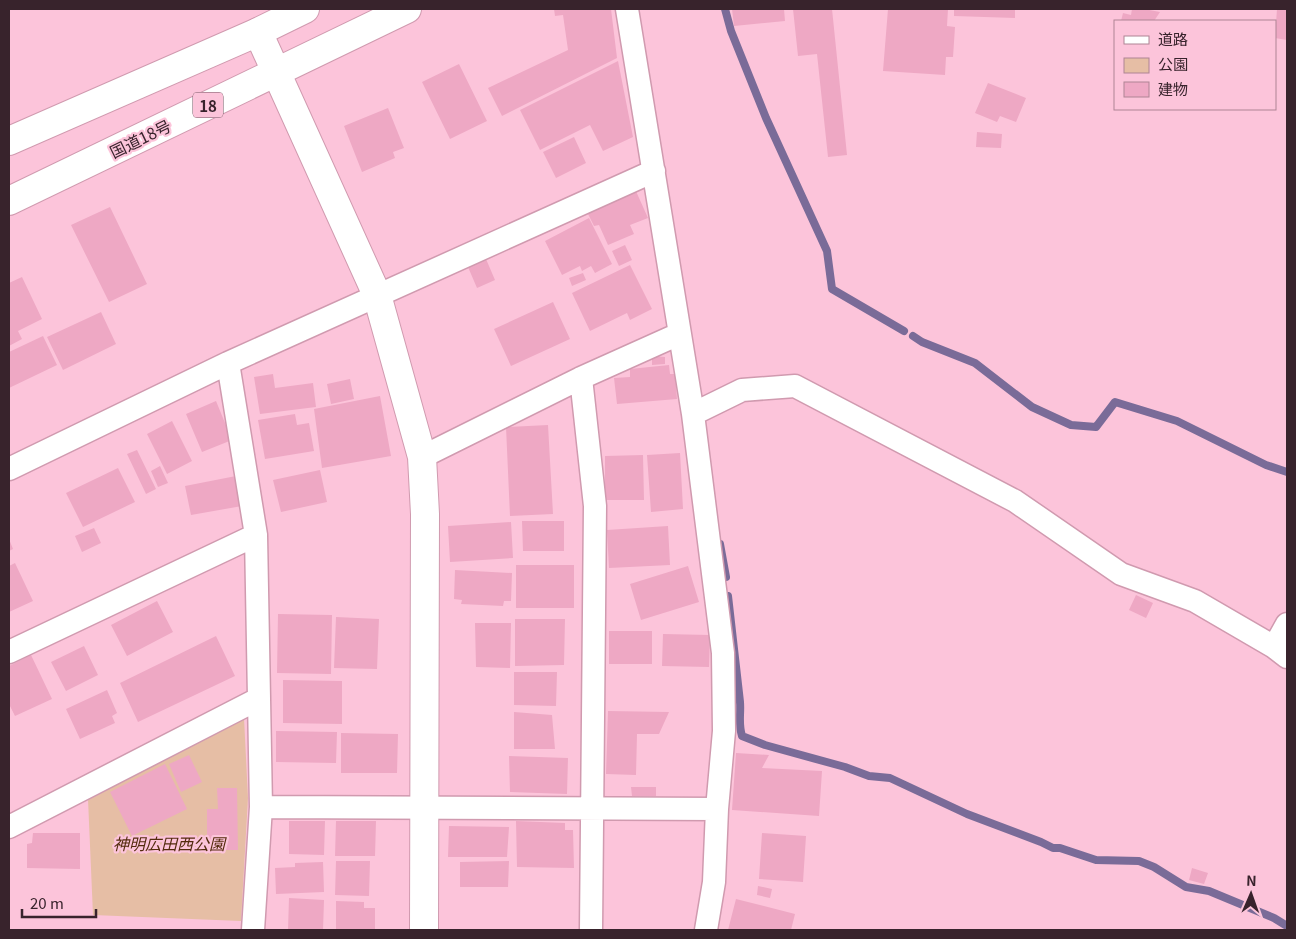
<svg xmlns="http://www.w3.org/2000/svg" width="1296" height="939" viewBox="0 0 1296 939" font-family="Georgia,'Noto Sans JP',serif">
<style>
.green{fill:#e6bea5}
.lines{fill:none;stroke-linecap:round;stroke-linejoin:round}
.stream{stroke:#7a6b98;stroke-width:8}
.building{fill:#eea8c4}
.minor-casing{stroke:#d09aaf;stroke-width:25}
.tertiary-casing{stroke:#d09aaf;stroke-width:30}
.trunk-casing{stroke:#d09aaf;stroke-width:30}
.minor{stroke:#fff;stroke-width:22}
.tertiary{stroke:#fff;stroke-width:28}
.trunk{stroke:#fff;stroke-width:28}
.labels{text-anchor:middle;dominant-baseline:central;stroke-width:4.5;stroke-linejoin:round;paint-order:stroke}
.shield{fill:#fcc4da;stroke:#735360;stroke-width:1}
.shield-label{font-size:15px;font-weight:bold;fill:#38232c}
.street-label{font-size:16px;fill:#38232c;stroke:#fcc4da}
.park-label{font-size:16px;font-style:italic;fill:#532b0d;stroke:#fcc4da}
</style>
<rect width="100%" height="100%" fill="#fcc4da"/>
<!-- green -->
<path class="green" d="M244,718L248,798L241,921L93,915L88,799Z"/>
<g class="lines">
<!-- stream -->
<path class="stream" d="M725,9L731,31L766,118L827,251L832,289L904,331
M913,336L922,342L975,363L1032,407L1071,425L1096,427L1115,402L1177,421L1266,465L1287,472
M720,544L726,577
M728,596C732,631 736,666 740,702C741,714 738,723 742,736L765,745L845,767L869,776L890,778L967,814L1041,842L1053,848H1060L1096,860L1139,861L1154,867L1186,887L1209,891L1274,918L1287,926"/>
</g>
<!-- building -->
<path class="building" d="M554,9H611L617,58L502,116L488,88L568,50L563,15L555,16Z
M732,9H784L785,21L734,26Z
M793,9H832L847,155L828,157L817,54L798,56Z
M888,9H948L947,26L955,27L953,57H946L945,75L883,71Z
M954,9H1015V18L954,16Z
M1132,9H1144L1160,12L1154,21H1121L1123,13L1131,15Z
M1277,9H1287V40L1275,38Z
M618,61L633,137L603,151L590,125L540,150L520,110Z
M459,64L487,121L450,139L422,82Z
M988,83L1026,98L1016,122L1000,116L997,122L975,113Z
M388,108L404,148L393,152L395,158L362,172L344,126Z
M977,132L1002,134L1001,148L976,147Z
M574,137L586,163L556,178L543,152Z
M635,189L648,218L630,225L634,234L608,245L599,225L594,226L585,208Z
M110,207L147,284L109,302L71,225Z
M589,218L612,264L595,273L591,266L582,271L580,266L562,275L545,241Z
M625,245L632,260L619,266L612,251Z
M486,259L495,280L477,288L468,267Z
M630,265L652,309L630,320L627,313L590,331L572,293Z
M583,273L586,280L572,286L569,278Z
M22,277L42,319L18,331L22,339L9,346V283Z
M553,302L570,339L511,366L494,329Z
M101,312L116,344L63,370L47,337Z
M43,336L57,365L9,388V352Z
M652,356L665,357V364L652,365Z
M669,365L670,374H675L677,399L617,404L614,378L630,377V369Z
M273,374L275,388L313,383L316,407L260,414L254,377Z
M350,379L354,399L331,404L327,384Z
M380,396L391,456L322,468L314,409Z
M216,401L232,440L202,452L186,414Z
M295,414L297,425L309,423L314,451L265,459L258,420Z
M172,421L192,461L167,474L147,434Z
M548,425L553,514L510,516L506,427Z
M137,450L156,489L146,494L127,454Z
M680,453L683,509L651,512L647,455Z
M643,455L644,500H605V456Z
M160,466L168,483L158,487L151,471Z
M118,468L135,502L83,527L66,493Z
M320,470L327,502L281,512L273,480Z
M236,476L242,506L191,515L185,486Z
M522,521H564V551H523Z
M511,522L513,558L450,562L448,526Z
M668,526L670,565L609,568L607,530Z
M94,528L101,543L82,552L75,536Z
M9,539L13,549L9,551Z
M15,563L33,601L9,612V566Z
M516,565H574V608H516Z
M688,566L699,602L641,620L630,584Z
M455,570L512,573L511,601H504L503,606L461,604L462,600L454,599Z
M1136,595L1153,603L1146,618L1129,610Z
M157,601L173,632L127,656L111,625Z
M278,614L332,615L331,674L277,673Z
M336,617L379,619L377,669L334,668Z
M515,619H565L564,665L515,666Z
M475,623H511L510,668L476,667Z
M609,631H652V664H609Z
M663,634L710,635L709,667L662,666Z
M216,636L235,676L138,722L120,683Z
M84,646L98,675L66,691L51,662Z
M31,655L52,699L15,716L9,704V666Z
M514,672H557L556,706L514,705Z
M283,680L342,681V724L283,723Z
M107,690L117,713L112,716L115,723L80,739L66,709Z
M608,711L669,712L659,734H637L636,775L606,774Z
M514,712L552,715L555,749H514Z
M276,731L337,732L336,763L276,762Z
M341,733L398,734L397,773H341Z
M736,753L769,755L762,768L822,771L819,816L732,810Z
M189,755L202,782L181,792L169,764Z
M509,756L568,758L567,794L510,792Z
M165,764L187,809L132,836L110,792Z
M631,787H656V796H632Z
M217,788H237L238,850H207V809H218Z
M289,821H325L324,855L289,854Z
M336,821H376L375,856H335Z
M516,821L565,823V830H573L574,868L517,867Z
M449,826L509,827L507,857H448Z
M33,833H80V869L27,868V844L32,843Z
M762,833L806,836L803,882L759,879Z
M336,861H370L369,896L335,895Z
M509,861L508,887H460V862Z
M323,862L324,892L276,894L275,868L295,867V863Z
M1192,868L1208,873L1204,884L1189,880Z
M758,886L772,889L770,898L757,895Z
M289,898L324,900L323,930H288Z
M736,899L795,914L791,930H728Z
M336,901L364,902V908H375V930H336Z"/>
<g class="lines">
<defs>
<path id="minor" d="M627,9L693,414L723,653L724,731L717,809L714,882L706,930
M228,363L256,535L261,807L253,930
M581,378L595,506L591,930
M693,414L742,390L795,386L1015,501L1121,574L1195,601L1274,647L1287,657
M422,457L581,378L679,334
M9,469L228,363L654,171
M1274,647L1287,624
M9,652L256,535
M261,807L717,809
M9,827L258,699"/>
<path id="tertiary" d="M258,32L377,295L422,457L425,514L424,930"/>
<path id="trunk" d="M9,141L258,32L305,9
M9,201L407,9"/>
</defs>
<!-- minor casing -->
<use href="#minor" class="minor-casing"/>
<!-- tertiary casing -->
<use href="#tertiary" class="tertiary-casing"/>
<!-- trunk casing -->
<use href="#trunk" class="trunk-casing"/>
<!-- minor -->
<use href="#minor" class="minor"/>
<!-- tertiary -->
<use href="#tertiary" class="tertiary"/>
<!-- trunk -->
<use href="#trunk" class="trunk"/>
</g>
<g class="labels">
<!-- shield labels -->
<rect class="shield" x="193" y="92.5" width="30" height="25" rx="4"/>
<g class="shield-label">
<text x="208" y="105">18</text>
</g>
<!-- street labels -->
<g class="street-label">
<text transform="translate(140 138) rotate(-26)">国道18号</text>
</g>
<!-- park labels -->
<g class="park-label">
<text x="169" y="843">神明広田西公園</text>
</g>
</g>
<!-- border -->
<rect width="1296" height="939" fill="none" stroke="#38232c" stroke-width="20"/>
<!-- legend -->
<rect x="1114" y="20" width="162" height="90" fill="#fcc4da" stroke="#ae8494"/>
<rect x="1124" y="36" width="25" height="8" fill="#ffffff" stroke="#ae8494"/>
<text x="1158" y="45" font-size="15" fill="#38232c">道路</text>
<rect x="1124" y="58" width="25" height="15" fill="#e6bea5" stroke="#ae8494"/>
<text x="1158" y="70" font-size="15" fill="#38232c">公園</text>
<rect x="1124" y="82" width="25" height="15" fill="#eea8c4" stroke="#ae8494"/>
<text x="1158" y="95" font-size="15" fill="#38232c">建物</text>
<!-- north arrow -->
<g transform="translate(1251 894) rotate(2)" stroke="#fcc4da" stroke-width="4" paint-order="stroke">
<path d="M0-4L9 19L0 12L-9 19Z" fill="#38232c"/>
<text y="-8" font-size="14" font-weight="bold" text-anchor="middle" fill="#38232c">N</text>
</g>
<!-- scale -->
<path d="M22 909v8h74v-8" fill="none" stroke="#38232c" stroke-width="2.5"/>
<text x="30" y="909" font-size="15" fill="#38232c" stroke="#fcc4da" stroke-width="4" paint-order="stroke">20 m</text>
</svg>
